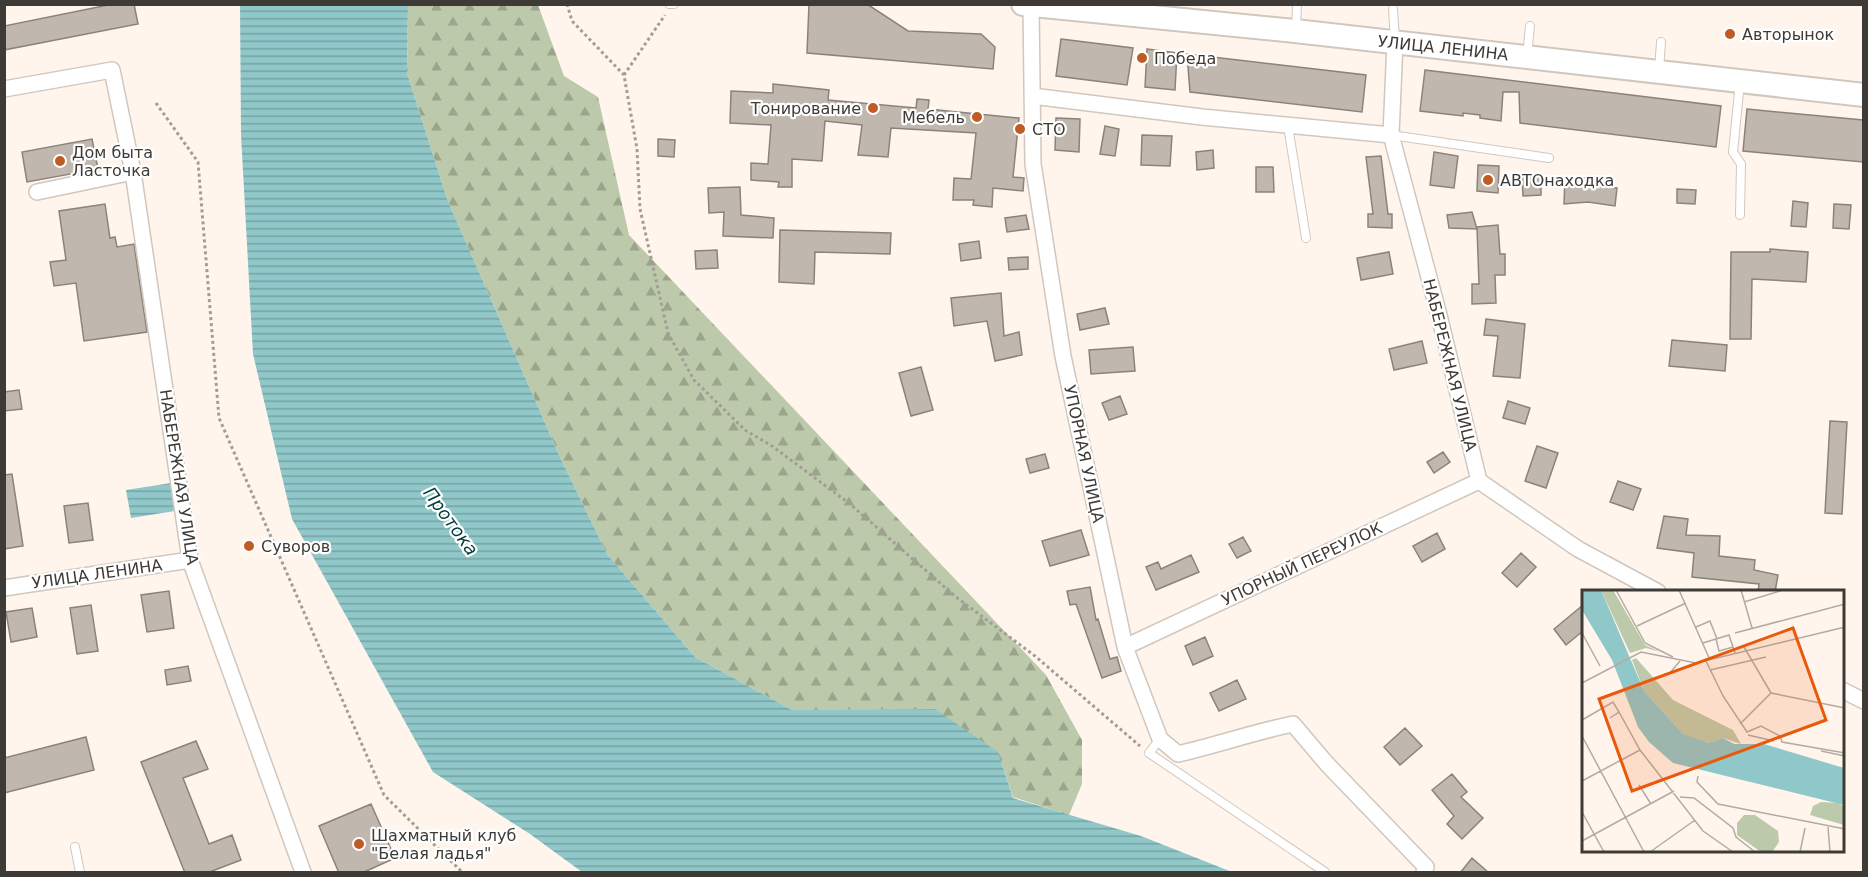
<svg xmlns="http://www.w3.org/2000/svg" width="1868" height="877" viewBox="0 0 1868 877" font-family="'DejaVu Sans',sans-serif">
<style>
.forest{fill:url(#forest-firs)}
.water{fill:url(#water-rules)}
.building{fill:#c0b7ae;stroke:#8b837b;stroke-width:1.5}
.lines{fill:none;stroke-linecap:round;stroke-linejoin:round}
.service-casing{stroke:#d0c7be;stroke-width:10}
.minor-casing{stroke:#d0c7be;stroke-width:18}
.secondary-casing{stroke:#d0c7be;stroke-width:26}
.path{stroke:#a39d96;stroke-width:3;stroke-dasharray:3 3;stroke-linecap:butt}
.service{stroke:#fff;stroke-width:8}
.minor{stroke:#fff;stroke-width:15}
.secondary{stroke:#fff;stroke-width:22}
.poi-dot{fill:#bf5c23;stroke:#fff;stroke-width:2}
.labels{text-anchor:middle;dominant-baseline:central;stroke-width:4.5;stroke-linejoin:round;paint-order:stroke}
.poi-label{font-size:16px;fill:#3e3b37;stroke:#fff;text-anchor:start}
.street-label{font-size:16px;fill:#3e3b37;stroke:#fff}
.water-label{font-size:18px;font-style:italic;fill:#053b3d;stroke:#fff}
.inset-road{fill:none;stroke:#b2aba4;stroke-width:1.5}
.view{fill:#e8590c;fill-opacity:0.15;stroke:#e8590c;stroke-width:3}
.inset-edge{fill:none;stroke:#3e3b37;stroke-width:3}
</style>
<defs>
<pattern id="forest-firs" width="22" height="20" patternUnits="userSpaceOnUse" patternTransform="scale(1.5)"><rect width="22" height="20" fill="#bccaab"/><path d="M5 1l3.5 6h-7zM16 11l3.5 6h-7z" fill="#9aa58c"/></pattern>
<pattern id="water-rules" width="6" height="5" patternUnits="userSpaceOnUse" patternTransform="scale(1.5)"><rect width="6" height="5" fill="#90c7c9"/><path d="M0 2.5h6" fill="none" stroke="#77a3a4"/></pattern>
</defs>
<rect width="100%" height="100%" fill="#fff5ec"/>
<!-- forest -->
<path class="forest" d="M408,5H538L564,76L598,97L629,235L1046,675L1082,740V784L1069,815L1013,797L1002,764L935,709L792,710L695,657L607,554L560,457L447,199L407,73Z"/>
<!-- water -->
<path class="water" d="M240,5H408L407,73L447,199L560,457L607,554L695,657L792,710L935,709L998,752L1013,798L1141,836L1232,872H582L530,834L433,772L292,519L253,354L241,135Z
M171,483L175,511L131,518L126,490Z"/>
<!-- building -->
<path class="building" d="M113,4H134L138,24L4,50V26Z
M809,4H867L908,31L981,34L995,47L993,69L807,53Z
M1061,39L1133,48L1127,85L1056,76Z
M1147,49L1177,53L1175,90L1145,87Z
M1187,54L1366,75L1362,112L1190,92Z
M1425,70L1721,106L1716,147L1520,123L1519,92H1503L1501,121L1480,118V115L1463,113V116L1420,111Z
M773,84L829,90L828,100L916,108L917,99L929,100L928,109L1019,118L1013,177L1024,178L1023,191L993,188L992,207L973,205L974,200H953L954,178L971,179L976,133L891,128L888,157L858,155L862,125L825,121L822,161L792,159V187H778L779,182L751,180V163L768,164L771,125L730,123L731,91L773,93Z
M1747,109L1863,120V162L1743,151Z
M1056,118L1080,119L1079,152L1055,150Z
M1105,126L1119,129L1115,156L1100,154Z
M1142,135L1172,136L1170,166L1141,165Z
M92,139L98,169L27,182L22,152Z
M658,139L675,140L674,157L658,156Z
M1213,150L1214,168L1197,170L1196,152Z
M1434,152L1458,156L1454,188L1430,185Z
M1381,156L1388,214H1392V228L1368,227V214H1373L1366,157Z
M1478,165L1499,166L1498,193L1477,191Z
M1256,167H1273L1274,192H1256Z
M1522,177H1541V195L1523,196Z
M1565,177L1588,178V185L1617,188L1615,206L1588,202L1564,204Z
M740,187L741,215L774,218L773,238L723,236L724,212L709,213L708,188Z
M1677,189L1696,190L1695,204L1677,203Z
M1793,201L1808,203L1806,227L1791,226Z
M105,204L110,238L115,237L117,247L134,244L147,332L84,341L76,283L54,286L50,262L66,260L59,211Z
M1834,204L1851,205L1849,229L1833,228Z
M1472,212L1477,229L1449,228L1447,215Z
M1026,215L1029,229L1007,232L1005,218Z
M1498,225L1500,254H1505V275H1495L1496,303L1472,304V284H1479L1477,227Z
M780,230L891,233L890,254L815,252L814,284L779,282Z
M979,241L981,258L961,261L959,244Z
M1770,249L1808,252L1806,282L1752,279L1751,339H1730L1731,252H1770Z
M717,250L718,268L696,269L695,251Z
M1389,252L1393,274L1361,280L1357,258Z
M1028,257V269L1009,270L1008,258Z
M1001,293L1004,336L1019,332L1022,355L995,361L987,321L954,326L951,298Z
M1105,308L1109,324L1080,330L1077,314Z
M1486,319L1525,324L1520,378L1493,376L1498,336L1484,335Z
M1672,340L1727,345L1725,371L1669,366Z
M1422,341L1427,363L1394,370L1389,349Z
M1133,347L1135,371L1091,374L1089,350Z
M921,367L933,410L911,416L899,373Z
M19,390L22,409L4,411V392Z
M1120,396L1127,414L1109,420L1102,403Z
M1508,401L1530,408L1525,424L1503,418Z
M1830,421L1847,422L1842,514L1825,513Z
M1537,446L1558,453L1546,488L1525,481Z
M1443,452L1450,462L1434,473L1427,462Z
M1045,454L1049,468L1030,473L1026,459Z
M12,474L23,546L4,549V475Z
M1618,481L1641,489L1633,510L1610,502Z
M88,503L93,540L69,543L64,506Z
M1664,516L1688,519L1686,535L1720,536L1719,556L1755,560L1754,570L1778,575L1775,592H1758L1759,584L1692,577L1694,553L1657,548Z
M1081,530L1089,555L1050,566L1042,541Z
M1437,533L1445,549L1422,562L1413,546Z
M1243,537L1251,551L1237,558L1229,544Z
M1521,553L1536,567L1517,587L1502,573Z
M1191,555L1199,572L1156,590L1146,567L1158,562L1161,569Z
M1090,587L1096,620L1098,619L1110,659L1117,657L1121,671L1102,678L1076,604L1070,605L1067,591Z
M169,591L174,628L147,632L141,595Z
M91,605L98,651L77,654L70,608Z
M1583,605V631L1566,645L1554,629Z
M32,608L37,637L11,642L6,612Z
M1205,637L1213,656L1193,665L1185,646Z
M188,666L191,681L167,685L165,670Z
M1237,680L1246,699L1219,711L1210,693Z
M1405,728L1422,746L1400,765L1384,747Z
M86,737L94,770L4,793V758Z
M196,741L208,769L183,778L209,844L232,835L241,860L207,873H185L141,762Z
M1452,774L1467,792L1461,797L1483,818L1462,839L1447,824L1454,816L1432,790Z
M371,804L395,858L362,873H339L319,826Z
M1472,858L1489,873H1460Z"/>
<g class="lines">
<defs>
<path id="service" d="M669,4H674
M1393,9L1395,41
M1296,30L1297,4
M1527,56L1530,26
M1659,70L1661,42
M1288,126L1306,238
M1391,135L1549,158
M1740,215L1741,164L1733,152L1740,82
M1160,739L1149,753L1325,872
M75,847L80,872"/>
<path id="minor" d="M1031,5L1033,164L1063,356L1125,647L1160,739L1178,754C1217,745 1254,732 1293,724L1327,764L1426,867L1424,872
M1395,42L1391,135L1439,315L1479,481L1578,549L1658,592
M4,89L112,70L133,172L37,192
M1032,96L1202,117L1391,135
M133,172L190,560L303,872
M4,588L190,560
M1125,647L1479,481
M1842,690L1864,701"/>
<path id="secondary" d="M1023,4L1295,31L1864,95"/>
</defs>
<!-- service casing -->
<use href="#service" class="service-casing"/>
<!-- minor casing -->
<use href="#minor" class="minor-casing"/>
<!-- secondary casing -->
<use href="#secondary" class="secondary-casing"/>
<!-- path -->
<path class="path" d="M567,4L572,21L624,75L637,149L640,209L668,333L694,380L745,430L772,446L850,504L956,597L1035,656L1140,746
M624,75L665,15
M156,103L198,162L219,418L384,795L462,872"/>
<!-- service -->
<use href="#service" class="service"/>
<!-- minor -->
<use href="#minor" class="minor"/>
<!-- secondary -->
<use href="#secondary" class="secondary"/>
</g>
<!-- markers -->
<g class="poi-dot">
<circle cx="1730" cy="34" r="6"/>
<circle cx="1142" cy="58" r="6"/>
<circle cx="873" cy="108" r="6"/>
<circle cx="977" cy="117" r="6"/>
<circle cx="1020" cy="129" r="6"/>
<circle cx="60" cy="161" r="6"/>
<circle cx="1488" cy="180" r="6"/>
<circle cx="249" cy="546" r="6"/>
<circle cx="359" cy="844" r="6"/>
</g>
<g class="labels">
<!-- poi labels -->
<g class="poi-label">
<text x="1742" y="34">Авторынок</text>
<text x="1154" y="58">Победа</text>
<text x="861" y="108" text-anchor="end">Тонирование</text>
<text x="965" y="117" text-anchor="end">Мебель</text>
<text x="1032" y="129">СТО</text>
<text x="72" y="152">Дом быта<tspan x="72" dy="18">Ласточка</tspan></text>
<text x="1500" y="180">АВТОнаходка</text>
<text x="261" y="546">Суворов</text>
<text x="371" y="835">Шахматный клуб<tspan x="371" dy="18">"Белая ладья"</tspan></text>
</g>
<!-- street labels -->
<g class="street-label">
<text transform="translate(1443 48) rotate(6)">УЛИЦА ЛЕНИНА</text>
<text transform="translate(1450 365) rotate(76)">НАБЕРЕЖНАЯ УЛИЦА</text>
<text transform="translate(1084 454) rotate(78)">УПОРНАЯ УЛИЦА</text>
<text transform="translate(179 477) rotate(81)">НАБЕРЕЖНАЯ УЛИЦА</text>
<text transform="translate(1302 564) rotate(-25)">УПОРНЫЙ ПЕРЕУЛОК</text>
<text transform="translate(97 574) rotate(-8)">УЛИЦА ЛЕНИНА</text>
</g>
<!-- water labels -->
<g class="water-label">
<text transform="translate(451 521) rotate(54)">Протока</text>
</g>
</g>
<!-- overview -->
<g transform="translate(1582 590)">
<rect width="262" height="262" fill="#fff5ec"/>
<path d="M19,0H31L63,55L78,62L64,58L48,63ZM54,68L91,110L151,140L159,154L141,148L126,153L114,151L101,144L62,101L50,70ZM239,212L257,213L262,217V235L228,225L231,216Z" fill="#bccaab"/>
<path d="M162,225H173L196,241L197,252L191,261L179,262L155,245V233Z" fill="#bccaab"/>
<path d="M0,0H19L62,101L101,144L126,153L141,148L152,154H182L262,178V215L91,173L67,152L56,137L30,70L0,20Z" fill="#90c7c9"/>
<path class="inset-road" d="M34,0L63,53L91,67M97,0L128,70M159,0L170,38M162,12L201,0M55,36L104,13M114,37L128,31L135,49M0,43L18,76M153,43L263,14M134,49L137,61L151,57M121,53L147,45L153,63M162,57L189,103L263,118M124,71L141,106L165,142L179,136L198,146L200,152L263,163M128,80L184,67M82,84H87L98,71M0,93L59,62L114,73L263,37M37,122L58,160L121,241L151,262M0,130L31,112L37,122L28,128M158,134L189,103M166,145L192,151M0,146L62,262M239,161L263,166M116,186L115,192L136,214L263,239M0,191L58,160M57,195L69,214M98,207L112,208L151,238L154,247L173,262M0,222L22,262M246,237L248,262M0,251L92,201M68,262L113,230M218,262L223,238"/>
<path class="view" d="M211,38L244,130L50,201L17,109Z"/>
<rect width="262" height="262" class="inset-edge"/>
</g>
<!-- border -->
<rect width="1868" height="877" fill="none" stroke="#3e3b37" stroke-width="12"/>
</svg>
